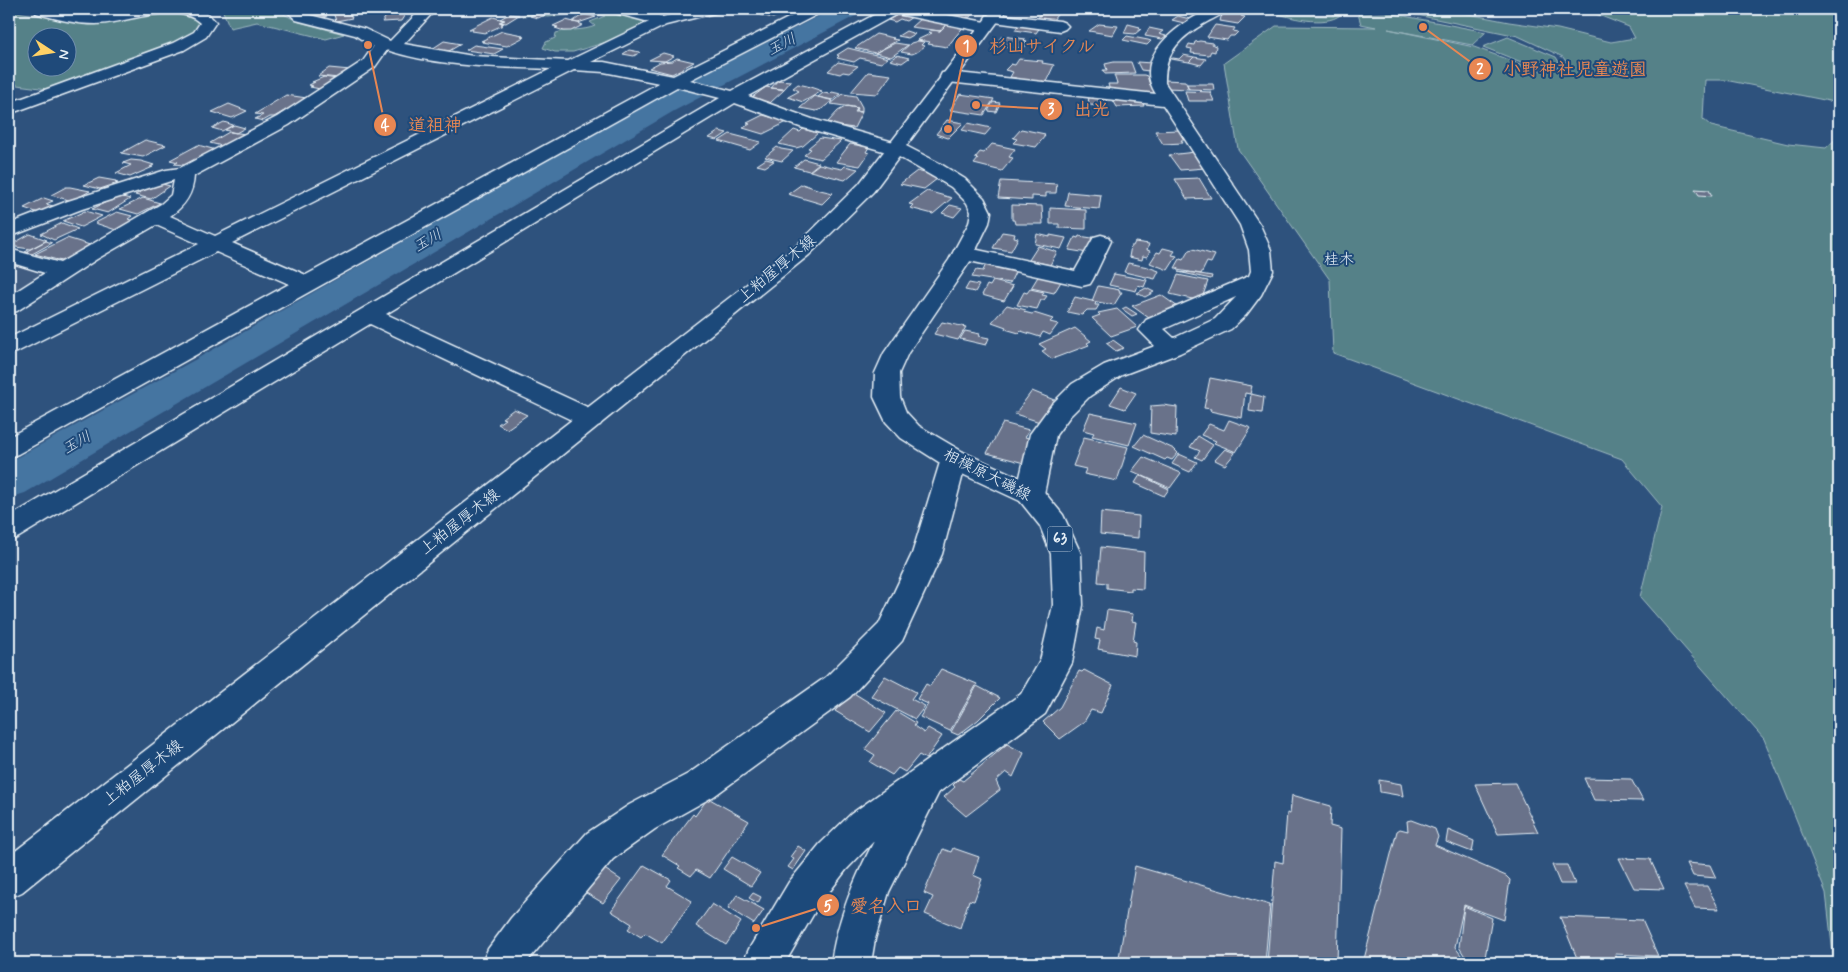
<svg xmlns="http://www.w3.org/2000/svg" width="1848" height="972" viewBox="0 0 1848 972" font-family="Mynerve,'Klee One',sans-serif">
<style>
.built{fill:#405c81}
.green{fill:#558188;stroke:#9eb9c0;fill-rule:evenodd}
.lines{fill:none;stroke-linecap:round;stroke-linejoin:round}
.river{fill:#4574a1;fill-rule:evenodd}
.building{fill:#69728a;stroke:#e8f1f8}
.minor-casing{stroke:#e8f1f8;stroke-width:3}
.major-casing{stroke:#e8f1f8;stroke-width:3}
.minor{fill:#1f4a7a;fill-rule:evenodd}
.major{fill:#1f4a7a;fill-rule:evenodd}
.labels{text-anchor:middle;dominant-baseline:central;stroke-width:4;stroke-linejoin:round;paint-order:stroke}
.far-water-label{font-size:15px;font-style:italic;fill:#d0deeb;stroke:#1f4a7a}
.far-neighbourhood-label{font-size:15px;fill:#e8f1f8;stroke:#1f4a7a}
.shield{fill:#1f4a7a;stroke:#acbfd2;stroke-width:1}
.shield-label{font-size:15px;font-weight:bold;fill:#e8f1f8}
.street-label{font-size:16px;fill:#e8f1f8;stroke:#1f4a7a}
.leader{fill:none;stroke:#e88753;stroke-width:2}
.callout-dot{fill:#e88753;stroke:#1f4a7a;stroke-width:2}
.mark-label{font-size:15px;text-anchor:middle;font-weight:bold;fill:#fff}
.callout-label{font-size:18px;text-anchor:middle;font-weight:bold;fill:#e88753;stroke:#1f4a7a;stroke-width:4;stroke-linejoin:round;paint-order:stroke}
</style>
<rect width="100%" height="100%" fill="#2e527d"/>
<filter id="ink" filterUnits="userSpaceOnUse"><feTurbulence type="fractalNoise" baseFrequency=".02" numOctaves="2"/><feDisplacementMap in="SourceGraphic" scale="10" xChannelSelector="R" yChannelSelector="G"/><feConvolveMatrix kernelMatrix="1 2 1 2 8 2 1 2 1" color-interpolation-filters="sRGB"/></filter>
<g filter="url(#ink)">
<!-- built -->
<path class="built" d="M9,263L48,275L9,301Z"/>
<!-- green -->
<path class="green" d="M222,9H274L299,22L344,34L326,39L257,22L230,28Z
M538,9L621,11L650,19C644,33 589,47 573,52H555L543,48L546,42L555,38L556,33C568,29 584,31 595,26L590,22L605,16L584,13L548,17L533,15L522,16Z
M1277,9H1287L1289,15L1334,16L1333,12H1338L1340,15C1326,27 1287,18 1271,11Z
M1388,9H1443L1509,22L1558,29L1611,42L1635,38L1629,27L1583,9H1839V103L1725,80H1705L1703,119L1711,126L1788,144L1826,148L1839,136V963H1834L1826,893L1764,739L1640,597L1662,507L1622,459L1333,353L1330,280L1238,149L1224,63L1276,26L1376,27L1361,24L1358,14L1389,13L1486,32L1472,45L1388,29L1474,47L1536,70L1547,71L1567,63L1563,57L1518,36Z
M9,11L71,20L149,11L187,13L199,17L209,32L48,89L9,84ZM38,38H68V68H38Z
M1508,37L1556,57L1559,62L1539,69L1483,47Z"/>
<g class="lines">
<!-- river -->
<path class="river" d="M833,9H863L859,14L674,111L25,493L9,498V462L198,358L654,99Z"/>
</g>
<!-- building -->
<path class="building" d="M303,9H321L322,10L306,14Z
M393,9H414L413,11L392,12Z
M772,9H783L789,10L773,18L760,15Z
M948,9H978H976L970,17H967L964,19L945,17L950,10Z
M1043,9H1053L1060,11L1053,20L1038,18Z
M348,10L352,18L336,21L333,12Z
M321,11L327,16L318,18L308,14Z
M540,11L549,13L538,18L530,16Z
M1227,11L1243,14L1241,16L1245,17L1238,24L1220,21L1221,17Z
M406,13L401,21L382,22L388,14Z
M509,14L519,15L506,23L500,22L505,20L500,19Z
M584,14L596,17L578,23L572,22Z
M899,14L912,17L906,21L900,19L895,22L888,20Z
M1178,16L1190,19L1184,23L1172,20Z
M493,17L504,20L499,22L504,23L501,24L503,25L485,33L472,31L473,29H469Z
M921,18L948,22L940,31L911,27Z
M566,20L578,23L583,25L571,31H564L555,28L558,27L553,26Z
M948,23L965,25L947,47L928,44L930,42L917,40L932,33L928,32L931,30L940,31Z
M1020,23L1041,26L1036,33L1015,30Z
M1099,24L1118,26L1113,35L1089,31Z
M1128,24L1140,27L1139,28L1141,29L1135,34L1124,33Z
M1215,25L1235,28L1233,31L1238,32L1234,36H1230L1227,40L1207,37Z
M1149,28L1163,31L1159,34L1166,36L1162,39L1145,36Z
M502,31L523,35L521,36L524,37L507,46L482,42L484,41H481Z
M906,31L915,34L908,38L898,36Z
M876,34L894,38L892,39L898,40L875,53L855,48Z
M1002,36L1026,39L1024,41L1027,42L1025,44H1027L1025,47L1019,48L995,45Z
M1127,36L1148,40L1151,41L1147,45L1123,40Z
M444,41L461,44L449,51L432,49Z
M918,41L924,42L921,45L925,46L917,52L912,54L901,52L911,43Z
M1200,41L1212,43L1213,45L1216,46L1215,52L1211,51L1209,55L1191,53L1192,49L1187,48L1189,44L1194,45L1195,42Z
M895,43L908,45L891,57L875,53Z
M474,45L503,49L494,54L466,50Z
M848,48L888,58L881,63L860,58L854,62L837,58L839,56L837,55Z
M629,50L640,52L634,56L623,54Z
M663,53L674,56L665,61L649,60Z
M897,55L909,58L902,63L890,60Z
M1183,55L1194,57L1189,62L1171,59L1173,58L1179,59Z
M1194,57L1206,59L1201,65L1189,62Z
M677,58L694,62L672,74L649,68L660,62L672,61Z
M1019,59L1043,61L1042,63L1054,65L1046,82L1042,81L1041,83L1015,80L1016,78L1010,77L1013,72L1005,70L1011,64L1015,65Z
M838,62L858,66L849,73L843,72L840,74L828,71Z
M1114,62H1131L1135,73L1105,74L1103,70H1107L1105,64Z
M1137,62L1152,63L1149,71L1141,70Z
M329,68L350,70L339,78L318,76Z
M868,72L891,75L877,94L851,92Z
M1114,75H1144L1147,76L1150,85H1153L1156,95L1110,91L1108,84H1117Z
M324,77L337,79L320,89L310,87L313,86L309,85L315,82H312Z
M778,80L791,81L784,89L771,88Z
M1165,80L1185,81L1189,89L1167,88Z
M798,84L807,86L822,91L803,102L788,97L799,91L793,88Z
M1187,84H1213L1214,90L1189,89Z
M766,87L784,90L770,103L751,98Z
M1185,91L1210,92L1214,101H1188Z
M832,92L841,94L833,100L818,97L823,93L830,94Z
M843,94L856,96L862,107V112L856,111L858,108L831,104Z
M960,94L994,99L984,115L950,110Z
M286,95L307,98L274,117H270L263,121L255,119L263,115L255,114Z
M814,96L830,100L832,101L822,109L816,111L800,108Z
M1089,96L1106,97V106L1088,105Z
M1113,100L1142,101L1144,106L1117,107Z
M993,102L1000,103L996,112L988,111Z
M229,104L247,111L232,118L212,112Z
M847,106L858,108L855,112H862L854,128L831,125L832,123L828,122L838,111Z
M763,115L787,122L763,134L743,128L750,124L747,123Z
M947,120L963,123L948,138L936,134Z
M224,122L233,125L222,131L212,128Z
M968,123L991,128L985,135L962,130Z
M234,125L245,128L236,133L225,130Z
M803,129L818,133L803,146L796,148L779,144L794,130L800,132Z
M1021,129L1045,134L1043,136H1045L1036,147L1013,143L1017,139L1013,138Z
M1179,130L1184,140H1181L1183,143L1163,144L1155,131Z
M719,131L727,133L717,140L709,138Z
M229,132L247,134L226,147L210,143Z
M730,134L761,142L750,150L719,141Z
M820,138L841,141L821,159L804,155L811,149L808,148Z
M145,140L166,145L143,157L121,153Z
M850,144L869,147L866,152L869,153L860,166L836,162Z
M992,144L1015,149L1009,157L1013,158L1002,171L974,164L978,159L975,158L980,152L984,153Z
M198,145L220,151L193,166L174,164L178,162L170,160Z
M777,147L781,149L793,151L782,161L765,157Z
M1195,152L1205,168L1180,170L1169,155Z
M766,159L774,161L765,167L757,165Z
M804,159L808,160L819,163L809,171L794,167Z
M131,160L141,161L154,165L150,167H153L130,177L116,173L131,165L123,163Z
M819,164L832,167L842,169L845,166L858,169L845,180L810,171Z
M917,171L932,175L930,176L937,179L924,189L900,184Z
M99,178L116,181L115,182L118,183L100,189L84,185Z
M1199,178L1211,198L1187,199L1175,179Z
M1001,181L1057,184L1056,193H1046V197L1032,196V200L998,198Z
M158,183L170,186L151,199L135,195Z
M802,184L820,190L833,193L822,204L788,194Z
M66,187H70L90,191L72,201L51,195Z
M1695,189L1709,190L1712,196L1699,195Z
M927,191L952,198L933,214L910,208L913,205L909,204Z
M1068,192L1101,195L1099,209L1065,206Z
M119,196L130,199L108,213L92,209Z
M44,198L53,201L46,204L53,206L39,213L24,208Z
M143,198L160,203L138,214L120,209Z
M950,205L962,208L954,217L942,213Z
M1012,205L1042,206L1043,224H1015L1014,220H1012Z
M1050,208L1086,210V229L1059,228V224H1050Z
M85,211L102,216L81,227L63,221Z
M117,212L132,216L128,219L134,221L116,230L95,223Z
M62,223L78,229L54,240L41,234Z
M1002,232L1015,234L1014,237L1018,238L1011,251L993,248Z
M30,234L47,240L30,249L9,246Z
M1037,234L1050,237V235L1066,238L1061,249L1035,244Z
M1079,236L1092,238L1091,240H1093L1088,253L1069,250L1075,237L1078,238Z
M67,238L90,245L84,248L87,249L61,261L35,254Z
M46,241L52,243L32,254L25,252Z
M1135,242L1149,244L1147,250L1150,251L1147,257L1143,256L1142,260L1129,257L1131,246H1133Z
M1038,246L1057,252L1050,265L1029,260Z
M1163,248L1175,251L1172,255L1177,256L1168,270L1150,263L1157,252L1160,253Z
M1193,249L1215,255L1211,263L1207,262L1201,274L1177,270L1178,268H1175L1180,259L1183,260L1189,250Z
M1128,263L1148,267L1159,271L1155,279L1124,272Z
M986,264L1016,270L1010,283L972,277L976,270L983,271Z
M1178,272L1187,273L1188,272L1212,276L1211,279Z
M1114,274L1147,280L1144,287L1138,285L1136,291L1109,285Z
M1039,275L1062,280L1054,293L1031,288Z
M1178,275L1208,281L1201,301L1170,294Z
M993,281L1013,286L1004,301L982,295L987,285L990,286Z
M969,283L979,285L975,292L965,290Z
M1098,286L1120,290L1119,292H1122L1114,305L1092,301Z
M1146,288L1154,292L1145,297L1137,293Z
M1030,289L1044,292L1042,295L1047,296L1044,300H1041L1037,309L1017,305L1024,292L1027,293Z
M1161,295L1178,307L1149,318L1132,306Z
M1075,297L1096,302L1095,305H1099L1096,310H1087L1082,315L1067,312Z
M1007,305L1026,310L1024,312L1032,314L1034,313L1053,319L1050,322L1058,324L1050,335L1043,332L1040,337L1021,331L1019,333L1005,329L1006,327L992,322Z
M1126,307L1137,314L1132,316L1122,309Z
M1117,309L1137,327L1111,336L1092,318L1100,315L1098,313Z
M942,322L966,327L958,340L934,334Z
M1075,328L1091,341L1087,343L1089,345L1052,359L1042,351L1046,349L1039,344Z
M965,331L980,334L979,336L989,338L986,345L960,339Z
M1113,340L1124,348L1116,351L1106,343Z
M1210,378L1252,386L1250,394L1245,393L1242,418L1210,411L1211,409L1204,408Z
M1121,387L1136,393L1125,409L1110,404Z
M1032,391L1059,402L1043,423L1015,414Z
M1251,394L1264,397L1262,413L1249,411Z
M1163,405L1177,407L1176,437L1150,433L1151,406Z
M514,409L527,415L507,429L498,424L505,419L502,418Z
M1090,413L1137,423L1129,445L1092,436L1094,433L1083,430Z
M1229,420L1251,428L1236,452L1214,443L1216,441L1201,435L1209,424L1224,430Z
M1003,423L1029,430L1025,437L1035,440L1024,463L987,453Z
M1143,435L1174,449L1178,453L1172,460L1167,458L1165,460L1134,446Z
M1198,436L1213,445L1202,460L1195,457L1200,451L1190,447Z
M1084,437L1128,447L1117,481L1084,474L1086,469L1073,466Z
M1225,449L1235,453L1225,465L1215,460Z
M1179,454L1197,462L1190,472L1172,464Z
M1143,457L1181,473L1170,488L1132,471Z
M1140,475L1169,489L1164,496L1135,483Z
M1101,512L1139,516L1138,538L1100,534Z
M1101,547L1144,552L1143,589L1131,588V591L1107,588V583L1098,582Z
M1107,610L1133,614L1132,621L1136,622L1133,641L1136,642L1135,656L1098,649L1100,640L1095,639L1097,628L1104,630Z
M941,669L977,684L950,731L920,717L928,704L917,699L926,684L930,686Z
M1084,670L1113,685L1101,713L1091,710L1084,722L1060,739L1043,722L1060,707L1079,671L1082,672Z
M885,676L916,692L911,699L925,706L915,719L871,696Z
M977,686L1000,698L978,720L958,735L951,732Z
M852,692L886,713L870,732L835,711Z
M896,711L916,723L914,726L924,733L928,728L942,736L926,759L919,755L905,772L898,768L892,775L870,762L875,755L865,749Z
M1007,744L1024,753L1013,777L1006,772L996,781L1000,790L966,816L944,797L955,787L953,785L959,779L963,781Z
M1584,778L1631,779L1643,801L1594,800Z
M1379,780L1401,784L1403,796L1380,792Z
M1515,783L1519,792L1538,832L1498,834L1475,784Z
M1292,795L1331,806L1330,826L1341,829L1337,963H1267L1275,861L1283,863L1287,813L1290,814Z
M708,798L749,821L710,878L696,870L691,876L678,868L680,866L662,855L693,814L695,816Z
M1411,820L1435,829L1438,837L1435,845L1506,876L1510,880L1504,920L1464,905L1455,947L1467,963H1363L1397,831L1400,829L1408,831L1407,821Z
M1448,830L1474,841L1472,852L1446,842Z
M798,846L806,851L793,870L788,867L794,859L790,857Z
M953,848L979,857L973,875L982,879L974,901L969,900L960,928L925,914L933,897L924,893L943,849L951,852Z
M732,857L760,873L751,886L723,869Z
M1619,858L1650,859L1664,889L1634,888Z
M1687,863L1710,865L1716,878L1693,876Z
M644,865L671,880L667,886L692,901L662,943L645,933L641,937L628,929L632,924L611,911Z
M1552,865H1567L1575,884H1560Z
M600,866L621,880L603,903L581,890Z
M1135,866L1270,905L1265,963H1118Z
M1684,886H1707L1719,909L1695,908Z
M753,893L761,897L758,903L749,898Z
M737,895L764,910L754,924L728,908Z
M712,904L741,922L726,945L696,926Z
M1464,906L1492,918L1484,963H1469L1459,947Z
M1560,917L1642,920L1658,956L1615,954L1619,963H1579Z"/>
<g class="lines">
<defs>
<path id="minor" d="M35,9H53L70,13L96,15L137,9H196L208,14L216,22L206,37L184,50L9,114V103L173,43L194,32L200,23C176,0 126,24 96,24C75,24 55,19 36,13Z
M285,9H300L306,14L365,29L390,41L421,9H436L404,44L473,56L568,61L649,22L611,12L609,9C627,9 646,7 662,17L696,9H720L718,12L666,25L591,62H604L673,76L806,9H824L822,12L690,80L732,91L885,9H916L985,22L990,24L993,27L990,30L985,32L897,14L748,96L812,119L904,145L906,149L904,153L897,155L890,153L800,127L735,103L386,314L600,413L604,419L600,425L591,427L582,425L370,324L19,537L9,541V517L720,98L677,87L18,454L9,457V437L289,284L216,252L17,352L9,354V338L199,244L156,225L97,259L17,311L9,313V296L45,273L9,262V249L60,263L161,204L171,195L174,180L82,209L9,237V224L68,201L166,170L180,168L277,117L363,61L373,47L355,35L296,20ZM387,50C437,67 498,67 551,69L215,236L170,216C185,206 193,194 194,176L289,125L375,67ZM574,70L604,72L659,83L306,275L232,243Z
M1209,9H1227C1223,15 1214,18 1207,22C1182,36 1164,51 1165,83L1260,225L1271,250L1273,271L1261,295L1246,315L1231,329L1180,353L1122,375L1090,396L1070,416L1056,435L1044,494L1040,501L1030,504L1020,501L1016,494L1030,434L1052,404L1072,384L1104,365L1155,346L1139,330L1146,320L1249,276L1251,271L1249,250L1240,225L1163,105L948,82L942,81L940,77L942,73L948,72L1156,94C1131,56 1179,24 1209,9ZM1236,297L1215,319L1174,338L1164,329Z
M992,14L1060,21L1065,23L1068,26L1065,29L1060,31L987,21L985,18L987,15Z
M1101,235L1108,237L1111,241L1093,279L1090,284L1082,286L956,258L953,253L956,248L964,247L1075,271L1094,237Z
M954,450L963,452L967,459L942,554L902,641L850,697L714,796L655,829L613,859L526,963H482L488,949L511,918L587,833L629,805L688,774L826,677L879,624L912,554L941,459L945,452Z
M926,766L939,771L944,782L889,892L875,939L871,963H831C841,893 879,831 913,771Z"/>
<path id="major" d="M993,9H1007L906,146L939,163L965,179L984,198L991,212L989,223L971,260L908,353L899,373L900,397L906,412L919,426L963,452L1040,487L1063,515L1081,554L1083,605L1072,663L1045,714L877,838L846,870L817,908L785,963H743L749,949L789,882L820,844L851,814L1021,694L1040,661L1053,605L1051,554L1040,526L1020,501L945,466L901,438L886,422L874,397L875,373L884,353L949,260L969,223L971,212L967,203L951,187L899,157L873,192L809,255L22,892L9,898V856L795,247L859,184Z"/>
</defs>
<!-- minor casing -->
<use href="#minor" class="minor-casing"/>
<!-- major casing -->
<use href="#major" class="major-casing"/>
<!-- minor -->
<use href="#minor" class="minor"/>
<!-- major -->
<use href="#major" class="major"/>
</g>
</g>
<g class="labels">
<!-- far-water labels -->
<g class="far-water-label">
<text transform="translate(782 45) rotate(-27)">玉川</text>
<text transform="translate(428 241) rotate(-30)">玉川</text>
<text transform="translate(77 443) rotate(-30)">玉川</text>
</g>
<!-- far-neighbourhood labels -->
<g class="far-neighbourhood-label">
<text x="1339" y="260">桂木</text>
</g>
<!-- shield labels -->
<rect class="shield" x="1047.5" y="526.5" width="25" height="25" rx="4"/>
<g class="shield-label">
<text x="1060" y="539">63</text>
</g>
<!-- street labels -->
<g class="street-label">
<text transform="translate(777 269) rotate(-40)">上粕屋厚木線</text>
<text transform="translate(987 475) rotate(27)">相模原大磯線</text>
<text transform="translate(460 522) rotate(-38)">上粕屋厚木線</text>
<text transform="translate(143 773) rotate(-38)">上粕屋厚木線</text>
</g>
</g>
<!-- callouts -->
<path class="leader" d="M948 129L966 46M1423 27L1480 69M976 105L1051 109M368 45L385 125M756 928L828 905"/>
<g class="callout-dot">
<circle cx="948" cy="129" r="5"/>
<circle cx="1423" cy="27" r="5"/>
<circle cx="976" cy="105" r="5"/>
<circle cx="368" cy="45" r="5"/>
<circle cx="756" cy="928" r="5"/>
<circle cx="966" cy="46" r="12"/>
<circle cx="1480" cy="69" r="12"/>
<circle cx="1051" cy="109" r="12"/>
<circle cx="385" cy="125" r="12"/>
<circle cx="828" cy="905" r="12"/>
</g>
<g class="mark-label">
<text x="966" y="51">1</text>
<text x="1480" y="74">2</text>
<text x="1051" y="114">3</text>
<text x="385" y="130">4</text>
<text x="828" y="911">5</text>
</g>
<g class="callout-label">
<text x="1042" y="52">杉山サイクル</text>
<text x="1575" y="75">小野神社児童遊園</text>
<text x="1092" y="115">出光</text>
<text x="435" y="131">道祖神</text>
<text x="886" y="912">愛名入口</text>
</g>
<!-- margin -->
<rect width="1848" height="972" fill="none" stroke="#1f4a7a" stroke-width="30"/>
<rect x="15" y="15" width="1818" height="942" fill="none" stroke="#e8f1f8" stroke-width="2" filter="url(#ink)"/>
<!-- north arrow -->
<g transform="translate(52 52) rotate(102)"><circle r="24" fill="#1f4a7a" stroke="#6f8dac"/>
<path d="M0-4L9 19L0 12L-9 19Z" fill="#ffd166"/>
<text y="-8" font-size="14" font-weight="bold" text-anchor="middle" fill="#e8f1f8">N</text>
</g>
</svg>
